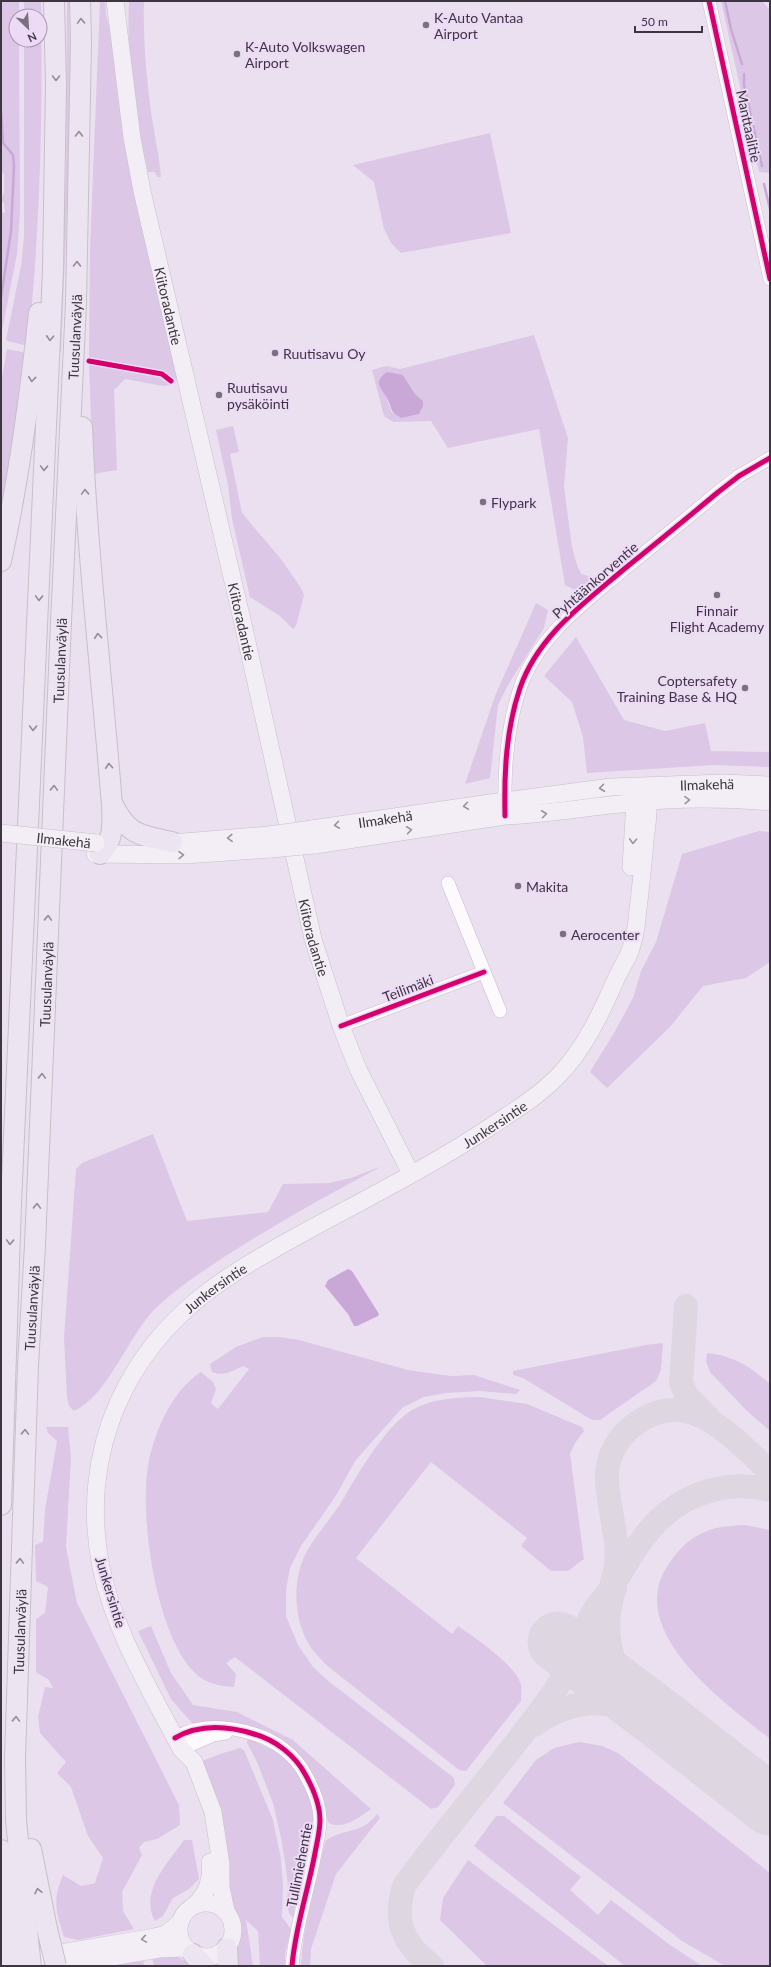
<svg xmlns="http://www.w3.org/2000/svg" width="771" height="1967" viewBox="0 0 771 1967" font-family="Lato,sans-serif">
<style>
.green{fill:#dcc7e6;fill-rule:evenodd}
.water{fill:#c9a8d7}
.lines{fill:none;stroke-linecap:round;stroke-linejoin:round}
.stream{stroke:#c9a8d7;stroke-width:2.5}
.taxiway{stroke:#ded6e1;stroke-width:24}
.runway{stroke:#ded6e1;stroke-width:61}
.minor-casing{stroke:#c6bdca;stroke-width:14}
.major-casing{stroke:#c6c0c8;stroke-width:18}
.highway-casing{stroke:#c6c0c8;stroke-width:22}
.minor{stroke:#fcfafd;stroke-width:13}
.major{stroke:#f3eef5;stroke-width:17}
.highway{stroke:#ede4f1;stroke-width:20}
.major-bridge-casing{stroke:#c6c0c8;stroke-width:18;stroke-linecap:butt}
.highway-bridge-casing{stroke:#c6c0c8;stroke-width:22;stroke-linecap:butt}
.major-bridge{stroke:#f3eef5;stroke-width:17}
.highway-bridge{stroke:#ede4f1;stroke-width:20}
.cycleway-casing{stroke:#eddaf6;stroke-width:8}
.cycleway{stroke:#d6006c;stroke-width:5}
.oneway{stroke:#958c98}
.oneway2{stroke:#98929a}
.poi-dot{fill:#7a717e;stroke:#eddaf6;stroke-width:1.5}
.labels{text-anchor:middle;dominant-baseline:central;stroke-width:4;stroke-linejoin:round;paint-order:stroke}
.poi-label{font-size:14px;fill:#3d3540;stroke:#eddaf6;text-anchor:start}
.street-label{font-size:14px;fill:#3d3540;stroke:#eddaf6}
</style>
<rect width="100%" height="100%" fill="#ebe0f0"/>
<!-- green -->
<path class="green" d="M1,1H19V16H16V40H19L20,211L17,254L1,336V212L5,213L4,203L1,200L4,192V175L1,169Z
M24,1H41C43,117 40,231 28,346L8,341L6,340L21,266L24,237V40H40V16H24Z
M67,1H69C72,118 66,235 61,352L59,351L66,167Z
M100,1H105L106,15L113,41L178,381L165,374L89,359L90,248Z
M129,1H144C143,38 146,74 151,111C154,133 159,154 161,177H157L155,172H148C135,117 126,58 129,1Z
M721,1H762L770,10V173L759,172Z
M490,133L511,233L401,253L391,243L384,229L374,182L353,165Z
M534,335L568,438L564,487L572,547L576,562L581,574L599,579L579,592L565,585L539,429L448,448L431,421L393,422L384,416L372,370L386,366L400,369ZM403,375L415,394L423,401L415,415H409L401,418L391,411L387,399Z
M7,349L27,353L1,529V383Z
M89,363L165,378L170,385L163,386L125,379L114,390L117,470L93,474Z
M233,426L239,452L230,454L242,513L281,559L301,588L304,595L296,626L293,629L280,616L250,597L232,519L228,485L216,430Z
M536,603L548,610L544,628L508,685L498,705L490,778L465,784L495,696Z
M576,637L624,720L665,731L705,723L711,751L770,752V767L713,765L587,773L583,737L572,702L544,676Z
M759,831L770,832V962L746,978L703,986L670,1027L607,1088L590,1072L614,1033L633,998L641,971L656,942L682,854Z
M153,1134L187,1221L268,1212L283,1184L329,1183L351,1178L382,1166C328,1195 275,1224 224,1257C202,1272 178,1287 158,1306C129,1333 109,1395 74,1411L69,1406L67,1397L64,1338L76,1169L82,1163Z
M263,1337H279L299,1340L408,1370L451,1376L474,1375L520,1390L516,1394L480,1391L446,1393L424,1397L402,1408L355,1461L337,1494L301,1546L290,1568L286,1590V1616L298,1645L313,1667L327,1680L454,1778L455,1785L438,1807L431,1809L235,1657L226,1663L236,1674L234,1687C220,1686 206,1684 195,1673C157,1636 141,1526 147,1474C151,1438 170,1392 201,1372L213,1382L216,1389L211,1403L218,1409L249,1369L243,1366C232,1371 224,1377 212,1372L210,1364L236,1347Z
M663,1343L661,1370L656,1381L600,1420H592L523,1378L513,1375V1371L646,1345Z
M707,1353C732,1355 751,1367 770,1384V1431L746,1410L710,1372L706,1361Z
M479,1397L527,1404L582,1427L584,1431L575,1443L570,1454L584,1559L568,1571H551L521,1546L527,1538L431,1462L356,1558L452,1634L458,1626C474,1637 517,1666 521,1685C522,1690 521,1696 521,1701L466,1771L459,1770L325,1664C321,1659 315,1653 311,1648C294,1622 292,1585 304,1557C314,1536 333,1517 345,1496C358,1473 386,1427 409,1412C430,1398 455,1398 479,1397Z
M46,1427H68L71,1458L66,1547L77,1603L179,1805L180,1825L157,1839L144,1842L139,1848L142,1855L122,1892L123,1911L134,1929L78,1940L64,1937C56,1911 52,1901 63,1875L81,1886L95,1883L103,1858L88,1836L71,1787L57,1773L66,1762L40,1733L38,1717L45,1687L53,1688L49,1680L36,1672V1619L45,1613L48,1587L36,1581L35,1545L43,1542L45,1510L57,1441L48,1433Z
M744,1525L770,1530V1739C723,1701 617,1627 673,1558C693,1532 712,1526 744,1525Z
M151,1626L171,1673L193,1705L237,1712L293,1740L371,1809C361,1816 341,1832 328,1822L320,1791L283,1742L192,1723L171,1699L138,1631Z
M248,1738L279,1753L299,1772L307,1788L315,1821L304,1880L294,1897L295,1916L293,1918L289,1913L287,1905L288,1887L286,1868L281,1838L273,1803L257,1762L247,1743Z
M579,1742L602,1746L618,1753L770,1873V1966H725L682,1941L503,1803L536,1760L554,1748Z
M240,1748L244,1750L273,1820L281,1859L283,1886L282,1917L291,1929L285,1954V1966H260L258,1931L246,1920L253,1966H236V1948L240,1939L242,1926L231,1898L202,1761L220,1754Z
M377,1814L380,1818L336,1874L311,1949L310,1966H301C303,1923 316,1883 325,1842C331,1833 355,1832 366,1825C370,1822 374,1818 377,1814Z
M496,1816H504L581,1877L570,1890L598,1915L611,1900L670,1945L702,1966H625L474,1846Z
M184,1840H192L199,1879L189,1889L173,1898L163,1916L155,1921C139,1892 167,1864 184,1840Z
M468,1860L608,1966H487L440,1920L443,1898Z
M173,1956L178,1957L193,1966H154L152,1958Z
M143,1959L144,1966H99Z"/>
<!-- water -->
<path class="water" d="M387,372L403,375L415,394L423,401V406L419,414L401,418C388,410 393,409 387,398C380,387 373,382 387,372Z
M348,1269L352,1271L379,1314L378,1316L357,1326H354L348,1314L325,1286L328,1280Z"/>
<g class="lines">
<!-- stream -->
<path class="stream" d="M725,1L731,29L742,64
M744,74V85L762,166
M1,110L3,143L13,155L14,166L11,231L1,298
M764,184L770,209"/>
<!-- taxiway -->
<path class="taxiway" d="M686,1306L681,1383L687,1396L708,1417
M612,1582C625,1547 606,1509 607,1474C608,1454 619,1436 634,1425C689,1384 732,1437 770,1472
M615,1588C602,1625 607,1666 636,1696C644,1705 654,1713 663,1721
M534,1725C574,1697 608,1698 652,1716
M432,1966C403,1944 393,1922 404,1886C452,1819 508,1758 555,1690C571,1667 579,1638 592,1614C597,1604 606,1596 612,1587C627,1564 640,1537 661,1518C690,1491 732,1480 770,1490"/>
<!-- runway -->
<path class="runway" d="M558,1642L663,1721L770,1805"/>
<defs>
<path id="minor" d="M709,1L770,279
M505,811C504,769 507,727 520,688C538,636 583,604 623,570C654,545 686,519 717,493L739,476L770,458
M448,883L500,1011
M341,1026L484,972
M175,1738C199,1724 228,1726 254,1734C275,1740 295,1755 305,1774C313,1788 320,1804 320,1820C320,1831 317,1842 315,1853C308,1891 295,1928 292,1966
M181,1749L213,1735L226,1733"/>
<g id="major">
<path id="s1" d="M115,1L132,138L142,191L243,624L313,939L341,1026L358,1069L411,1174"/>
<path id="s2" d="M312,829L504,801L611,787L724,783L770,785"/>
<path d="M160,844L269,835"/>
<path d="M315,845L505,816C547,814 588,807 629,803C675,798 724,798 770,802"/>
<path d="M95,854L185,855L271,849"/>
<path d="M631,867L635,802L639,792"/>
<circle cx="206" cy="1930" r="27"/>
<path d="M195,1905C207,1893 212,1880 210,1862"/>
<path id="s3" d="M226,1911L221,1887V1864L213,1812L194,1762L181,1749C151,1691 114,1631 101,1567C90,1512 95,1455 118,1403C159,1312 228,1274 312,1228C371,1196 433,1165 490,1127C514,1111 539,1096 559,1075C585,1048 601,1013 616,979C620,970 626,961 630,951C635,938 637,923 638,909C641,886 643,864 645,841C646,829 649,816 648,804C647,798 644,792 641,787"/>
<path d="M1,1963L155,1937L166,1934L179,1923"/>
<path d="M59,1966L159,1949L186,1948"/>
</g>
<g id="highway">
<path d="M82,427C87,553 102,679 112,805C113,823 114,840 100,854"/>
<path d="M1,561C19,479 30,396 39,313"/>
<path d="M113,805C129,836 140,835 172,842"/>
<path d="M1,1505L11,1203L53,270L56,85L54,1"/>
<path d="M31,1849L47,1929"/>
<path d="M1,1850L8,1933"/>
<path id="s4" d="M27,1931L16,1820L15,1758L28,1365L35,1245L61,622L76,303L81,41L80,1"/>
<path d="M227,1948L228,1966"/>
<path d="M193,1954L204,1966"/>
</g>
</defs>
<!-- minor casing -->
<use href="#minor" class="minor-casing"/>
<!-- major casing -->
<use href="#major" class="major-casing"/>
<!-- highway casing -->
<use href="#highway" class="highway-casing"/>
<!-- minor -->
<use href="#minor" class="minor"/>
<!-- major -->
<use href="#major" class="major"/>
<!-- highway -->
<use href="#highway" class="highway"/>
<defs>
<g id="major-bridge">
<path id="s5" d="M1,833L96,843"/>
<path d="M269,835L312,829"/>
<path d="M271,849L315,845"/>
</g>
<path id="highway-bridge" d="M47,1929L56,1966
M27,1931L31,1966
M8,1933L12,1966"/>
</defs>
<!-- major-bridge casing -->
<use href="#major-bridge" class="major-bridge-casing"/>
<!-- highway-bridge casing -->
<use href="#highway-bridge" class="highway-bridge-casing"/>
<!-- major-bridge -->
<use href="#major-bridge" class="major-bridge"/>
<!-- highway-bridge -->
<use href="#highway-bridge" class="highway-bridge"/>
<defs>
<path id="cycleway" d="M709,1L770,279
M89,361L162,374L171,381
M505,816C504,773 506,729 520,688C538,636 583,604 623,570C654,545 686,519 717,493L739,476L770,458
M341,1026L484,972
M175,1738C199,1724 228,1726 254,1734C275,1740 295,1755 305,1774C313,1788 320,1804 320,1820C320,1831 317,1842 315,1853C308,1891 295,1928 292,1966"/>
</defs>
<!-- cycleway casing -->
<use href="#cycleway" class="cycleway-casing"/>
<!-- cycleway -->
<use href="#cycleway" class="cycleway"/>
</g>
<!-- one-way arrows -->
<defs><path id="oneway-chevron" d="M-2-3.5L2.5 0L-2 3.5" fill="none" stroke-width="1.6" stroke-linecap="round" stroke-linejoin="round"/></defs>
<g class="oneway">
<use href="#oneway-chevron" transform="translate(81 21) rotate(-92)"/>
<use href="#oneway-chevron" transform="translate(56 78) rotate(90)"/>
<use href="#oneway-chevron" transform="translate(79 134) rotate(-89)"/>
<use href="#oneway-chevron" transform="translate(77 264) rotate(-89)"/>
<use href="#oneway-chevron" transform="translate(50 338) rotate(93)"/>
<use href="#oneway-chevron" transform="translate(32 379) rotate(96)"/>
<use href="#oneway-chevron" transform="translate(44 468) rotate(92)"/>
<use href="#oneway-chevron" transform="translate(85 492) rotate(-92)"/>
<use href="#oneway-chevron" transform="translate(39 598) rotate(92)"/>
<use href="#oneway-chevron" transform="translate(98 636) rotate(-95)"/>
<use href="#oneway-chevron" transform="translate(33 728) rotate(92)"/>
<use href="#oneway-chevron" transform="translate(109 766) rotate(-95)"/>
<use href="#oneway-chevron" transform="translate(54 788) rotate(-88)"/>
<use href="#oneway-chevron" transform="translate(48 918) rotate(-88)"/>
<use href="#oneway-chevron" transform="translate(42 1076) rotate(-88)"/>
<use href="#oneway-chevron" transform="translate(37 1206) rotate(-88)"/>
<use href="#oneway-chevron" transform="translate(10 1242) rotate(92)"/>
<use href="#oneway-chevron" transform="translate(25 1432) rotate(-88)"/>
<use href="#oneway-chevron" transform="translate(20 1561) rotate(-88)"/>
<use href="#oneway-chevron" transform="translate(16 1719) rotate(-88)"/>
<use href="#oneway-chevron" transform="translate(38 1891) rotate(-102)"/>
</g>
<g class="oneway2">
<use href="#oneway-chevron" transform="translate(602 788) rotate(173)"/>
<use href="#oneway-chevron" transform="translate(687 800) rotate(-2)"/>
<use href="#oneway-chevron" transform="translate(466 806) rotate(172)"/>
<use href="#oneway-chevron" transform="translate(544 814) rotate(-7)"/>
<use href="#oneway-chevron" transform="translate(337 825) rotate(172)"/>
<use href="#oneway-chevron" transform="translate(409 830) rotate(-8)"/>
<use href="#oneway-chevron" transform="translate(230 838) rotate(177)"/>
<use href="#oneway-chevron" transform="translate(633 841) rotate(93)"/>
<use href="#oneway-chevron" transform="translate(181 855) rotate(-1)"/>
<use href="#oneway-chevron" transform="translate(144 1939) rotate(171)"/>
</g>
<!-- markers -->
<g class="poi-dot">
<circle cx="426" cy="25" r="4"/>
<circle cx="237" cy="54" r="4"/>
<circle cx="275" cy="353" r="4"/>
<circle cx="219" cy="395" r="4"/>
<circle cx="483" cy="502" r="4"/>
<circle cx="717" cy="595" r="4"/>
<circle cx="745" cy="688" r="4"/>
<circle cx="518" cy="886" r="4"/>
<circle cx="563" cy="934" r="4"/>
</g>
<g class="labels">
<!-- poi labels -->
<g class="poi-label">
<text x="434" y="17">K-Auto Vantaa<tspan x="434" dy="16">Airport</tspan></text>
<text x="245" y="46">K-Auto Volkswagen<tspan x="245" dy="16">Airport</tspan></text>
<text x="283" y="353">Ruutisavu Oy</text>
<text x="227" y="387">Ruutisavu<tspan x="227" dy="16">pysäköinti</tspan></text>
<text x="491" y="502">Flypark</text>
<text x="717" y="610" text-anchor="middle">Finnair<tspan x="717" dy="16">Flight Academy</tspan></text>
<text x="737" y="680" text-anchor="end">Coptersafety<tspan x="737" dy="16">Training Base &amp; HQ</tspan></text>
<text x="526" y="886">Makita</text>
<text x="571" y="934">Aerocenter</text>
</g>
<!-- street labels -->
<g class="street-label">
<text transform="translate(749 126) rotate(78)">Manttaalitie</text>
<text stroke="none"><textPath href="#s1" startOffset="310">Kiitoradantie</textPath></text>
<text stroke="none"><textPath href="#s4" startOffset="1596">Tuusulanväylä</textPath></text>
<text transform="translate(595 580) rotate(-41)">Pyhtäänkorventie</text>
<text stroke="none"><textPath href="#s1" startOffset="634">Kiitoradantie</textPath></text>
<text stroke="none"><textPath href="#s4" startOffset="1272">Tuusulanväylä</textPath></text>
<text stroke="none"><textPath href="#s2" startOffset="398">Ilmakehä</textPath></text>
<text stroke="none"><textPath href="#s2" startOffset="74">Ilmakehä</textPath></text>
<text stroke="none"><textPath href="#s5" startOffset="63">Ilmakehä</textPath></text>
<text stroke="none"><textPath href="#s1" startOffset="958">Kiitoradantie</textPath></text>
<text stroke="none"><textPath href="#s4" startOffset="948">Tuusulanväylä</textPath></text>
<text transform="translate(408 988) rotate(-21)">Teilimäki</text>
<text stroke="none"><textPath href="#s3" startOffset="1016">Junkersintie</textPath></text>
<text stroke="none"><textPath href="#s3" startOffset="692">Junkersintie</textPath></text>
<text stroke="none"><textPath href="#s4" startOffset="624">Tuusulanväylä</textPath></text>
<text transform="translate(111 1592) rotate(73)">Junkersintie</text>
<text stroke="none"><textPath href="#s4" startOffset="300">Tuusulanväylä</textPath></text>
<text transform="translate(299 1865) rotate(-79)">Tullimiehentie</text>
</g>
</g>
<!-- border -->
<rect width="771" height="1967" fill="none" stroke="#3d3540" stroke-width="4"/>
<!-- north arrow -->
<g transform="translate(28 28) rotate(155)"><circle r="19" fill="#eddaf6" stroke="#a798ad"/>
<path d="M0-3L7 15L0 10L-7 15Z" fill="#7a717e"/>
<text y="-6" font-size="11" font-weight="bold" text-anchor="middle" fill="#3d3540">N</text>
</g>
<!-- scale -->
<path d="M635 26v6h67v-6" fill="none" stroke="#3d3540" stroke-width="2"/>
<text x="641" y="26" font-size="12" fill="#3d3540" stroke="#eddaf6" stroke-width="3" paint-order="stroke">50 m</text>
</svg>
